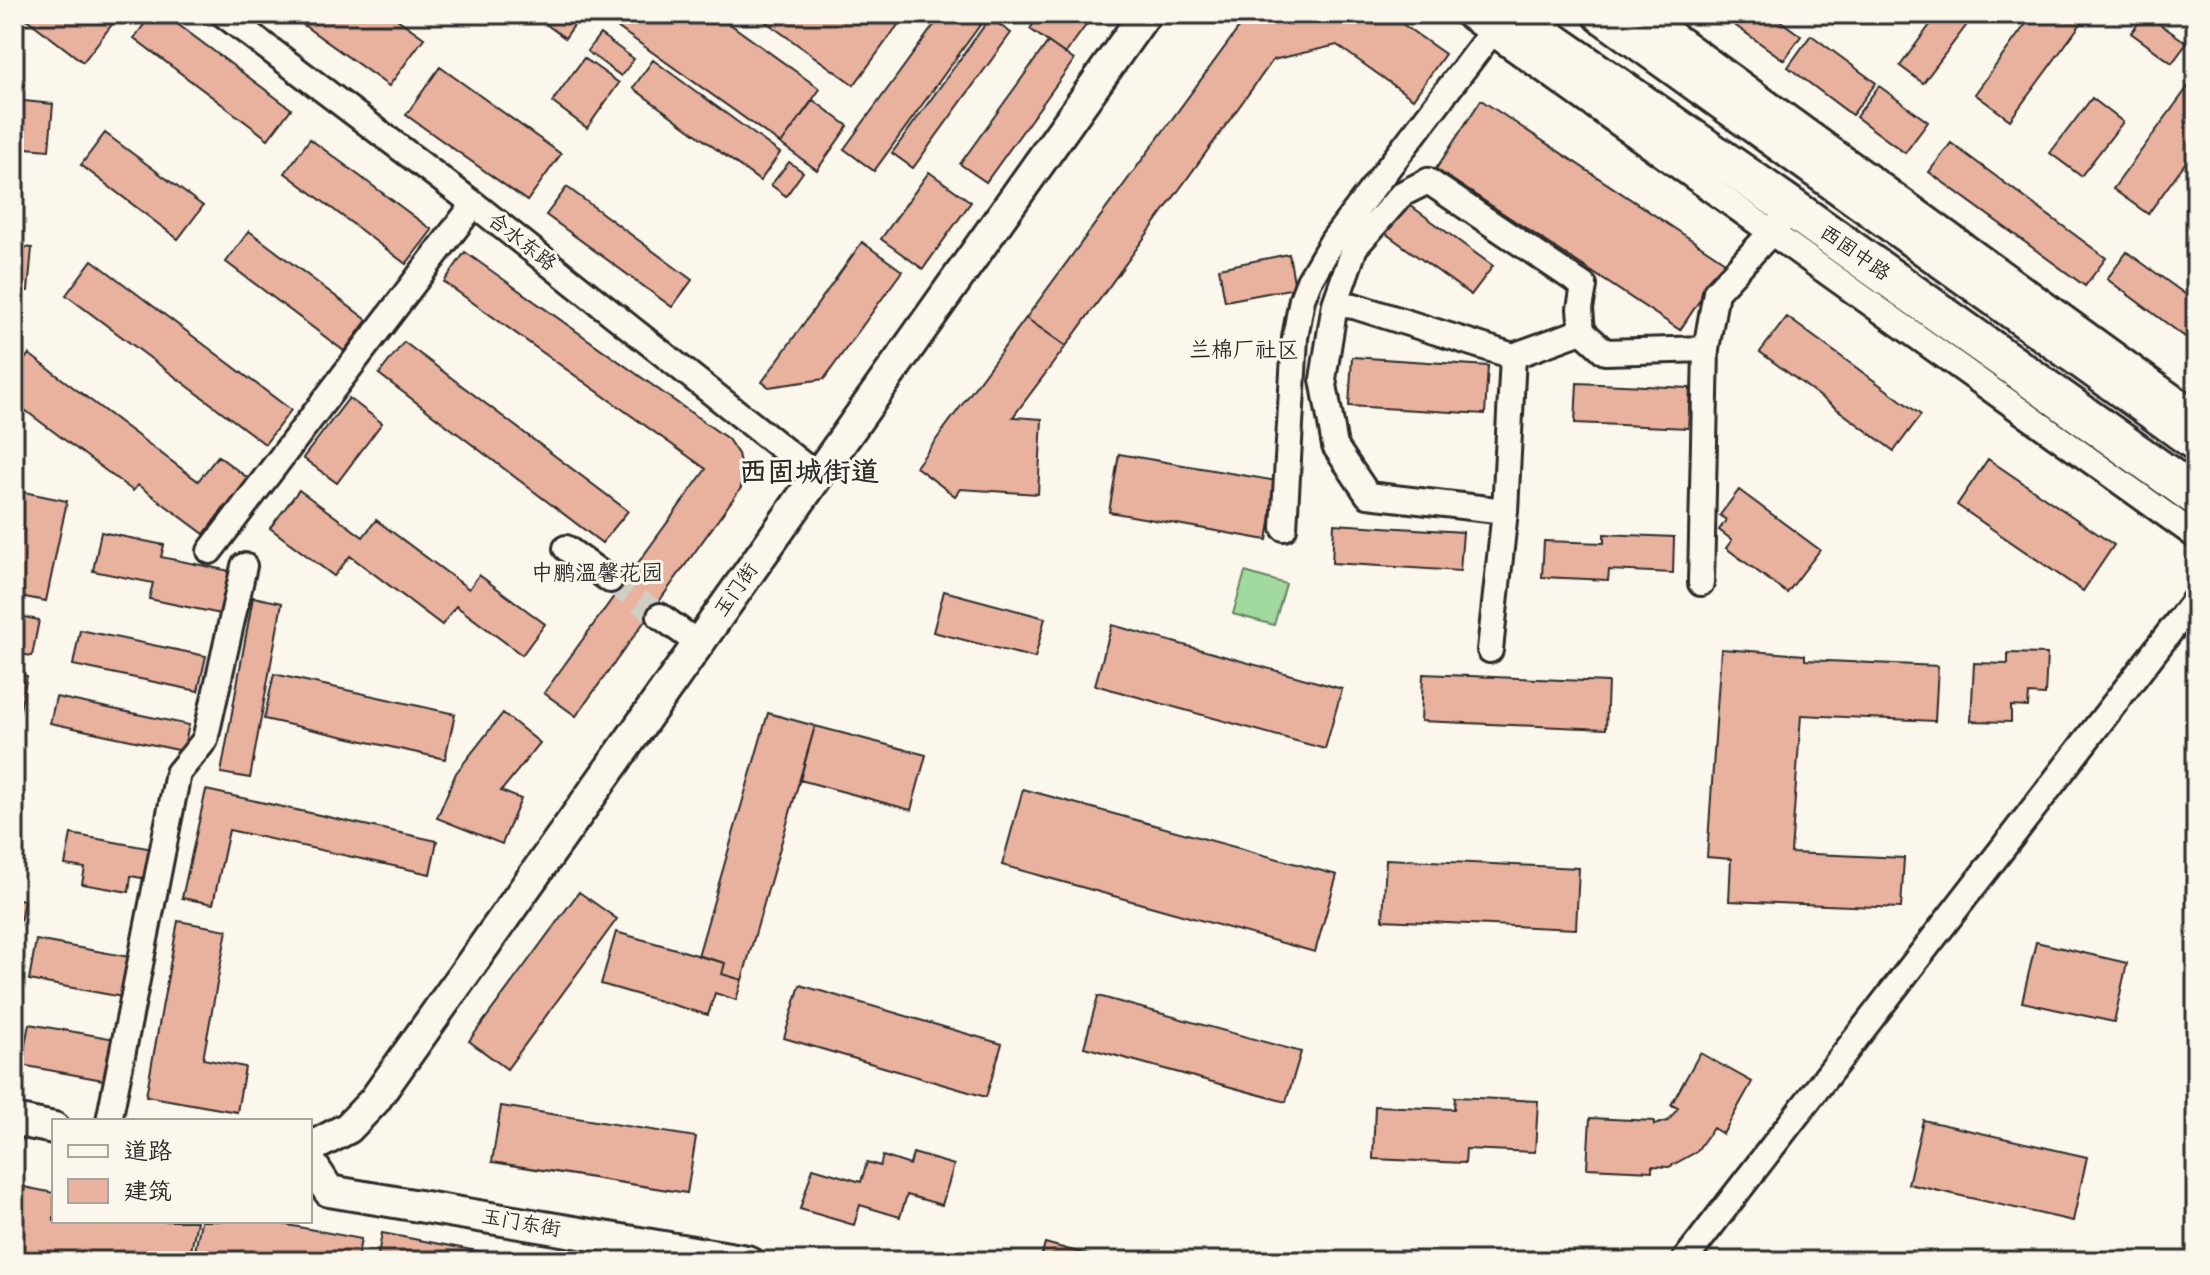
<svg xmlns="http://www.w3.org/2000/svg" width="2210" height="1275" viewBox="0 0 2210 1275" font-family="'Balsamiq Sans','LXGW WenKai TC',sans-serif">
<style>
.green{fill:#a2d99e;stroke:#668264;stroke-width:2}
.building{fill:#e9b29f;stroke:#2b2b2b;stroke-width:2}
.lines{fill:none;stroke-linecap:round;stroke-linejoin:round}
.minor-tunnel{stroke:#d1cec5;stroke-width:24;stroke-dasharray:24 12;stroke-linecap:butt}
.minor-casing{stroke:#2b2b2b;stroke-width:30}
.tertiary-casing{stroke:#2b2b2b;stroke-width:36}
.primary-casing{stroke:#2b2b2b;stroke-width:44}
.minor{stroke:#fbf7ec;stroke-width:24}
.tertiary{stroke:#fbf7ec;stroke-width:30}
.primary{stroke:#fbf7ec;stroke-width:38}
.labels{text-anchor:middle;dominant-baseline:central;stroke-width:6;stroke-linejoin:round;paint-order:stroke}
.street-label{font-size:20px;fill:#2b2b2b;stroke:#fbf7ec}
.neighbourhood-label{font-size:22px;fill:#2b2b2b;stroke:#fbf7ec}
.district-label{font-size:28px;font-weight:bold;fill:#2b2b2b;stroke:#fbf7ec}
</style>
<rect width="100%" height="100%" fill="#fbf7ec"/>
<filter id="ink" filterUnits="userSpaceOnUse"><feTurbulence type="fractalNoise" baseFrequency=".0125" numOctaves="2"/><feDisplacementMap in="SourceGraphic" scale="16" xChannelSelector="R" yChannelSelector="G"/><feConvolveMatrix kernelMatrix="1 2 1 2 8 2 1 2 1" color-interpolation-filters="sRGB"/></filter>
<g filter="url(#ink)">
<!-- green -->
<path class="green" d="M1245,572L1286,584L1274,625L1233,614Z"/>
<!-- building -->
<path class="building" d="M20,14H120L83,62Z
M152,14H164L291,109L268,139L134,38Z
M288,14H390L424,38L389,86Z
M532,14H582L565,38Z
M627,14H716L820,89L781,144L617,27Z
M755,14H906L854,85Z
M942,14H988L874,171L844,149Z
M1040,14H1094L1065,54L1030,29Z
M1275,14H1388L1445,54L1413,99L1337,45L1273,60L1066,346L1026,318L1244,21Z
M1719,14H1771L1801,36L1784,60Z
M1938,14H1975L1923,83L1900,66Z
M2033,14H2088L2010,120L1975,94Z
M2145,14L2187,43L2172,63L2131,33Z
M990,18L1011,33L913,168L892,153Z
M600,34L634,59L621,76L587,51Z
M1811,35L1876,83L1852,115L1788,67Z
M1048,42L1074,60L986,182L960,164Z
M584,58L619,83L587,128L552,102Z
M653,60L780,153L760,181L633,88Z
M440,67L561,154L527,201L406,115Z
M2196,76V148L2148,214L2113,189Z
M1879,86L1928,122L1905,153L1856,117Z
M2092,98L2123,122L2081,176L2050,153Z
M14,100L53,104L49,150L14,147Z
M813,100L848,126L817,170L781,144Z
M1481,100L1725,262L1680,330L1436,169Z
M105,133L203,206L178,239L81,165Z
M310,139L432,230L406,264L285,173Z
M1951,143L2106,258L2085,286L1929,172Z
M789,162L803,172L786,196L771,185Z
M929,172L971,202L923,269L881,239Z
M567,187L692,280L672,307L546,215Z
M1407,203L1493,266L1471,295L1385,233Z
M249,231L367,320L344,351L226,262Z
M862,242L902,271L824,379L769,387L762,382Z
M14,246L32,248L28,291L14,290Z
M465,252L728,439L738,454L742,471L741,488L576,716L544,693L706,469L444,282Z
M2127,252L2196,302V345L2107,279Z
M1289,254L1295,288L1225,301L1219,268Z
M92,260L291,410L265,444L66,295Z
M1787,317L1921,415L1894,451L1760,352Z
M1026,318L1066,346L1013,417L1042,419L1038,494L960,489L955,496L916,467Z
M404,342L628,511L602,543L379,374Z
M29,354L198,481L218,456L256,484L234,513L225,506L204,534L138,485L133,491L14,402V373Z
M1352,357L1488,366L1485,414L1349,406Z
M1577,383L1690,388L1688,428L1575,423Z
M349,398L382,423L337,483L303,458Z
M1119,454L1277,481L1267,540L1109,512Z
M1988,459L2114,545L2083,591L1957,505Z
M14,490L67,501L46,601L14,595V566L21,535L14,533Z
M299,490L363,537L376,520L469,589L479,575L545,624L522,655L456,606L442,625L350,556L334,576L270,528Z
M1739,490L1820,550L1787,593L1726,548L1732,540L1719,530L1726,520L1720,515Z
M1334,524L1463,532L1460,571L1332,563Z
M101,532L164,545L161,557L230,571L221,614L149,599L153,583L93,571Z
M1604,534L1674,537L1673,573L1609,570L1608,580L1542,577L1544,541L1604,543Z
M944,591L1045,618L1035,658L933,632Z
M253,597L282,603L250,778L221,773Z
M14,615L39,620L32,656L14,653Z
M1112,625L1342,689L1325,749L1095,685Z
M80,630L206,656L198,691L73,665Z
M1721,649L1805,655V660L1938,666L1935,721L1801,715L1791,853L1904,858L1901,908L1729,901L1731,859L1707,857Z
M2008,653L2047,654L2045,695L2029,694L2028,707L2011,706V722L1971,721L1974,663L2008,664Z
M14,673L27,676L14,739Z
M274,674L455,714L445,759L264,719Z
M1423,674L1608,682L1606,729L1421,721Z
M56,697L189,725L183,751L50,723Z
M503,713L540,743L501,791L521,799L502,844L437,818L456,773Z
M768,713L815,726L742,980L722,974L725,963L698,956Z
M815,726L926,755L911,810L800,780Z
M1023,789L1337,875L1315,952L1002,865Z
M206,790L437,841L430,874L229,830L213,904L182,898Z
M71,834L153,849L147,879L131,876L129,892L82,884L85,868L65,865Z
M1386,859L1579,868L1576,929L1383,920Z
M579,892L617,919L507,1069L469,1041Z
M14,898L24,900L16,946H14Z
M178,921L227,930L203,1059L245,1067L237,1112L146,1096Z
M616,932L725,963L722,974L742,980L736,1000L715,993L708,1015L601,984Z
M36,940L135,958L128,998L29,980Z
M2036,942L2127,963L2114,1022L2022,1002Z
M800,985L1002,1044L986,1097L784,1038Z
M1098,996L1301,1052L1286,1102L1084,1047Z
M29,1024L121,1040L114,1082L21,1065Z
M1700,1053L1752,1082L1723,1134L1713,1128L1696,1152L1669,1167L1652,1166V1171L1587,1168L1590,1118L1654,1121V1125L1668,1121L1678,1108L1671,1105Z
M1455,1097L1538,1101L1535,1152L1466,1149L1465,1163L1373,1159L1375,1106L1454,1109Z
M501,1106L696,1137L687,1193L492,1162Z
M1923,1120L2087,1157L2073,1221L1908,1184Z
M913,1153L954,1165L942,1205L907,1195L900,1217L860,1205L854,1225L800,1209L813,1168L861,1182L867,1162L880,1166L883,1156L910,1165Z
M14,1185L54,1193V1221H197L189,1261H59L39,1257L38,1261H14Z
M201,1221H267L361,1239L357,1261H193Z
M382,1233L529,1261H377Z
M1045,1243L1110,1261H1040Z"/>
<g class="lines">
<!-- minor-tunnel -->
<path class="minor-tunnel" d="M610,580L660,616"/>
<defs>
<path id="minor" d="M223,14L474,204L817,476
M1466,14L2196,536
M1645,14L2196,414
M1335,304L1354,306L1513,356L1582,331
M1505,511L1368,495L1335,446L1323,379L1335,304L1355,247L1402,194L1428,181L1584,286L1580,309L1582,331L1605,352L1706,349
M1284,528L1295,338L1302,299L1309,281L1333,240L1501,20
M566,548L610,580
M210,551L474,204
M1701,583L1706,349L1716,292L1780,223
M660,616L699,644
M1490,650L1505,511L1513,356
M109,1121L178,773L205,740L244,566
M1684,1261L2196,598"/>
<path id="tertiary" d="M14,1120L54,1128
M310,1148L348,1128L374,1101L1145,14
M310,1162L329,1191L747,1261"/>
<path id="primary" d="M1512,14L1793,209L2196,496
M1603,14L2196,441"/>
</defs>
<!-- minor casing -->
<use href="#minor" class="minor-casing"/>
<!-- tertiary casing -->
<use href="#tertiary" class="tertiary-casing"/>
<!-- primary casing -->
<use href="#primary" class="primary-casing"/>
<!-- minor -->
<use href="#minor" class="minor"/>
<!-- tertiary -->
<use href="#tertiary" class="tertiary"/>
<!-- primary -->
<use href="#primary" class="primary"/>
</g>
</g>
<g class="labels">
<!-- street labels -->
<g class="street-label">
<text transform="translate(522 242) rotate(38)">合水东路</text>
<text transform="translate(1855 253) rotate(35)">西固中路</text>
<text transform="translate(736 590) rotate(-55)">玉门街</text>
<text transform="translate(521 1223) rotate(10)">玉门东街</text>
</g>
<!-- neighbourhood labels -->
<g class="neighbourhood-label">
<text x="1244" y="350">兰棉厂社区</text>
<text x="597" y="573">中鹏温馨花园</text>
</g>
<!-- district labels -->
<g class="district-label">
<text x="809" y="472">西固城街道</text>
</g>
</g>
<!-- margin -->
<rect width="2210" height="1275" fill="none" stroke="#fbf7ec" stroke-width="48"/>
<rect x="24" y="24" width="2162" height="1227" fill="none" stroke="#2b2b2b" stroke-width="3" filter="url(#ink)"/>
<!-- legend -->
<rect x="52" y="1119" width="260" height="104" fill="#fbf7ec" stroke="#a8a59f" stroke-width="2"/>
<rect x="68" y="1145" width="40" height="12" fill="#fbf7ec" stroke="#a8a59f" stroke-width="2"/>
<text x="124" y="1159" font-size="24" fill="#2b2b2b">道路</text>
<rect x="68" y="1179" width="40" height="24" fill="#e9b29f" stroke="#a8a59f" stroke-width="2"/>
<text x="124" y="1199" font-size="24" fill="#2b2b2b">建筑</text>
</svg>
